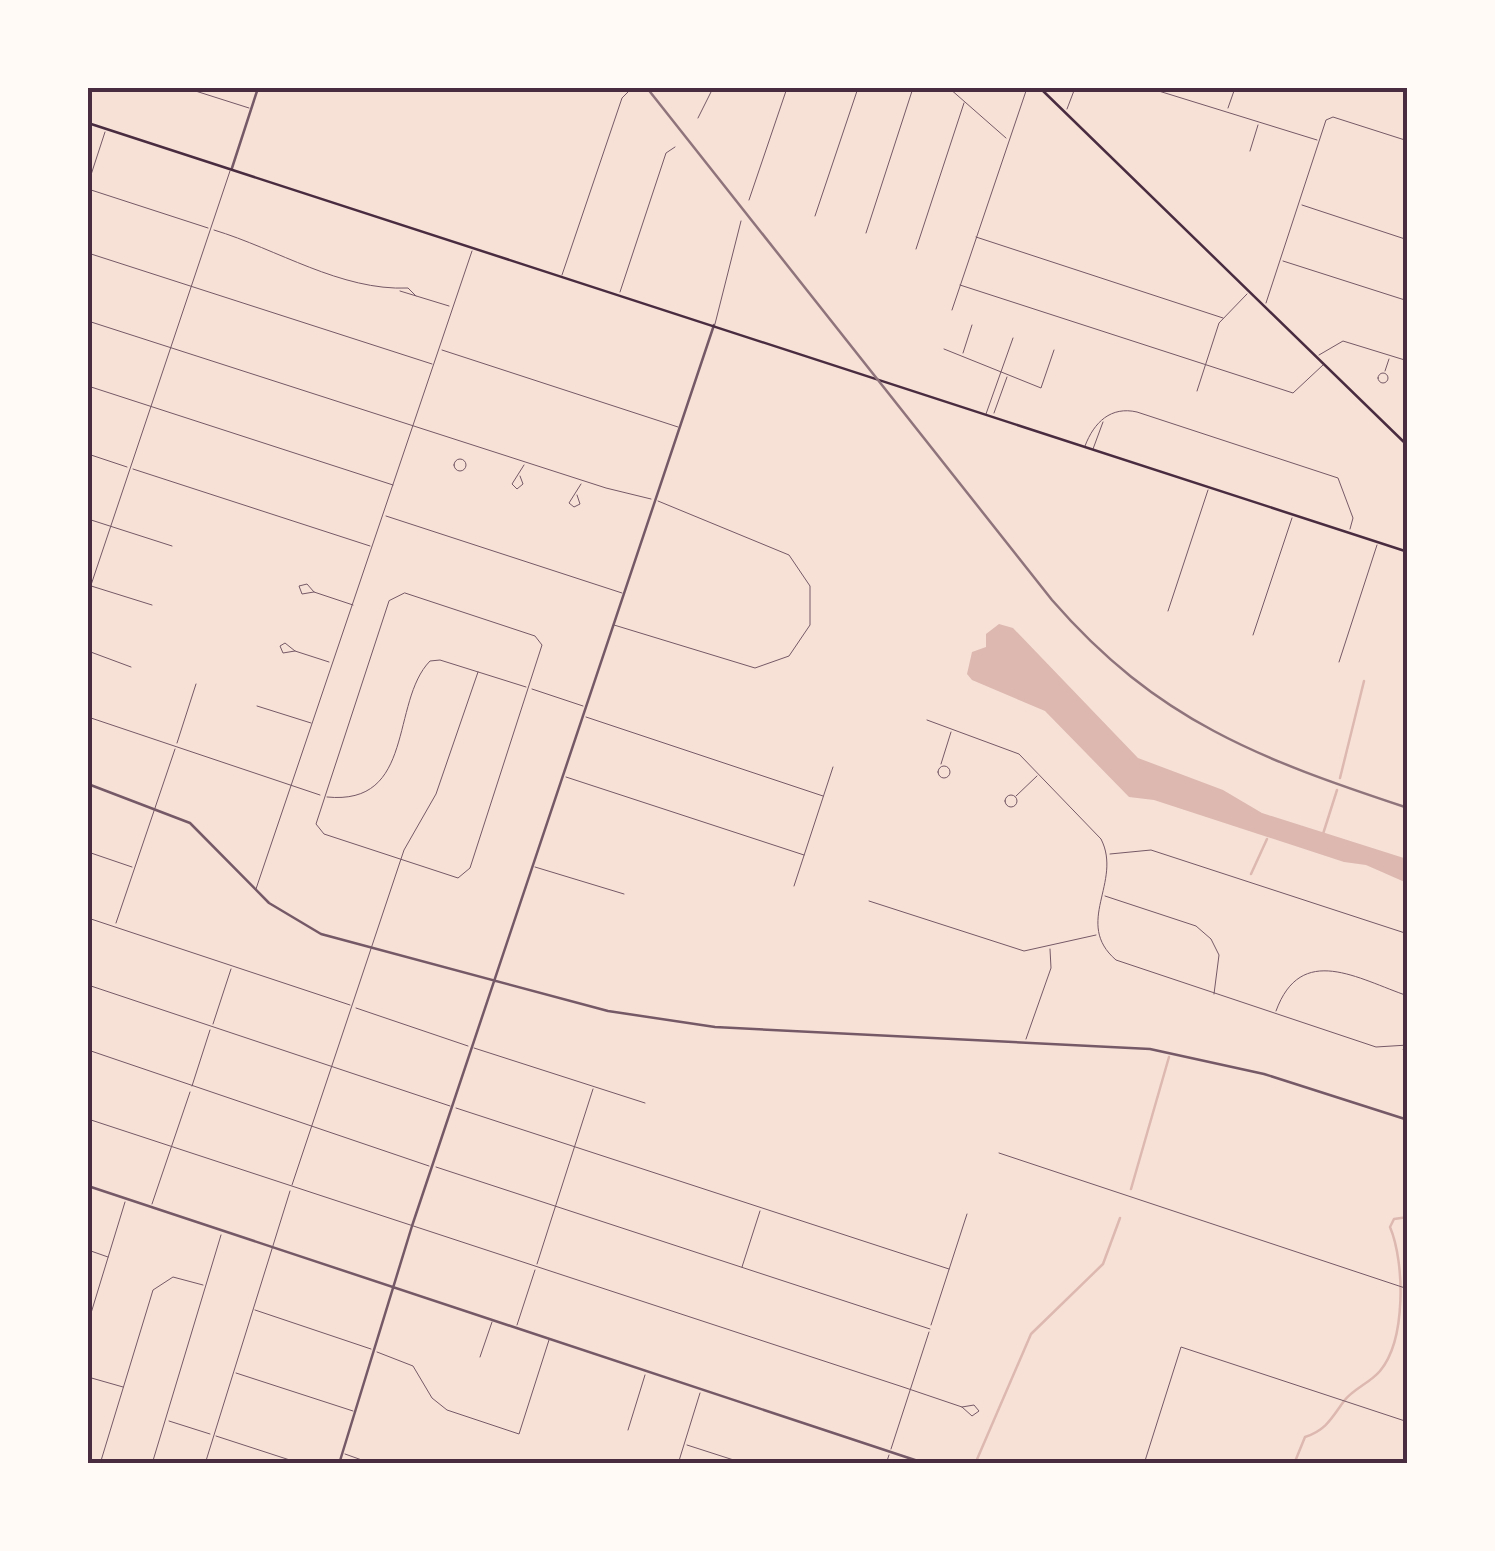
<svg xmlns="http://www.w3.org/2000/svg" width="1495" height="1551" viewBox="0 0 1495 1551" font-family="'Fira Sans',sans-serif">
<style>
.water{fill:#dcb8b0}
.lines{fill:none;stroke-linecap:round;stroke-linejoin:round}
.stream{stroke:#dcb8b0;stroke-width:2.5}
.minor{stroke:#755966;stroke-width:1}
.tertiary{stroke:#755966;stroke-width:2.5}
.secondary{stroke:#4a2c40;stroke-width:2.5}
.rail{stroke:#8f747c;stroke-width:2.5}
.neatline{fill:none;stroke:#4a2c40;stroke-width:4}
</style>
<rect width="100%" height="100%" fill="#f7e1d7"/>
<!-- water -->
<path class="water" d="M999,624L1013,628L1138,758L1223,790L1262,813L1407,859V883L1366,865L1344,862L1154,800L1129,797L1045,711L972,680L967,674L972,652L986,647V634Z"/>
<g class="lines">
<!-- stream -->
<path class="stream" d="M1340,778L1364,681
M1323,834L1337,790
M1251,874L1267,839
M1131,1189L1169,1057
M975,1464L1031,1334L1103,1264L1120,1218
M1294,1464L1305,1437C1326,1430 1331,1419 1344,1401C1353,1389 1370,1383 1380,1371C1406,1340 1405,1263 1390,1227L1394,1219L1408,1217"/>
<!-- minor -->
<path class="minor" d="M186,88L249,108
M949,88L1006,138
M1149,88L1317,140
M1228,108L1235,88
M1067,109L1075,88
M698,118L713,88
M1250,151L1258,125
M88,184L105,132
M88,189L208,228
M749,200L787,88
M1302,205L1408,240
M815,216L858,88
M214,230C277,249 341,291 408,288L416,296
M866,233L913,88
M976,237L1223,318
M916,249L964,103
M88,253L432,364
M1283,261L1408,301
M562,275L622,98L629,91
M960,285L1293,393L1323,365
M400,291L449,306
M620,292L666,153L675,147
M1266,303L1326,120L1333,117L1408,141
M952,310L1027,88
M88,321L606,488L651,499
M715,324L741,221
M944,349L1041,388L1054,350
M442,350L678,427
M963,353L972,325
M1319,355L1343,341L1408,361
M1385,371L1389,359
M1378 378a5 5 0 1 1 10 0a5 5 0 1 1-10 0Z
M88,386L393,485
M1197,391L1219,323L1247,294
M994,413L1007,377
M986,414L1013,338
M1085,446C1094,422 1111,406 1137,412L1338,478L1353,518L1350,529
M1093,449L1103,422
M88,454L127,467
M454 465a6 6 0 1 1 12 0a6 6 0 1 1-12 0Z
M133,469L370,546
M520,476L523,484L517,489L512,484L524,465
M577,495L580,504L574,507L569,503L581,484
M386,516L622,593
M88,519L172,546
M88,585L152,605
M314,592L302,594L299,586L307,584L314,592L353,605
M405,593L535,636L542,645L470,868L458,878L324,834L316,824L389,601Z
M88,594L230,171
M1168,611L1208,490
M614,625L755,668L789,656L810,625V586L789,555L658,501
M1253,635L1292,518
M88,651L131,667
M295,651L283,653L280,646L285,643L295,651L329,662
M1339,662L1377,545
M532,689L583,706
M257,706L311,723
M88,717L320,795
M586,717L823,796
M927,720L1019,754L1101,839C1123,882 1073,923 1116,960L1376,1047L1408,1045
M177,743L196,684
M941,764L951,732
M938 772a6 6 0 1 1 12 0a6 6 0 1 1-12 0Z
M566,777L804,855
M1005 801a6 6 0 1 1 12 0a6 6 0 1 1-12 0Z
M1016,796L1037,776
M327,797C416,806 390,702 430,661L440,660L526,687
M88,852L132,867
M1110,854L1151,850L1408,934
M535,867L624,894
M794,886L833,767
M256,889L472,251
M1105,896L1196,926L1211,939L1219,955L1214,994
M869,901L1024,951L1096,935
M88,918L350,1005
M116,923L175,749
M88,985L450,1106
M356,1008L468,1046
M1276,1011C1301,942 1358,979 1408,996
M213,1024L231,969
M1026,1039L1051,968L1050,949
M474,1048L645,1103
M88,1050L429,1166
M1403,1050L1408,1055
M192,1086L210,1030
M456,1108L949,1269
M88,1119L903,1387L962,1407L972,1416L979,1411L974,1405L962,1407
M999,1153L1408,1289
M436,1167L930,1329
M292,1185L404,850L436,794L478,672
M152,1204L190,1092
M88,1250L108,1257
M537,1264L593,1089
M742,1267L760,1211
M255,1310L371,1349
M88,1323L125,1202
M517,1325L535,1270
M931,1325L967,1214
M377,1352L413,1366L432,1398L447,1410L519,1434L549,1340
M480,1357L492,1322
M236,1373L353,1411
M88,1377L123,1387
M169,1421L210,1434
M628,1430L645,1375
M216,1436L302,1464
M687,1445L746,1464
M891,1449L929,1332
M345,1454L373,1464
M100,1464L153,1290L173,1277L203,1285
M152,1464L221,1235
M205,1464L290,1191
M678,1464L700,1393
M886,1464L889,1455
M1144,1464L1181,1347L1408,1422"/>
<!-- tertiary -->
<path class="tertiary" d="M232,168L258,88
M88,784L190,823L269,903L321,934L608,1011L715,1027L1150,1049L1264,1074L1408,1120
M88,1186L927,1464
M339,1464L412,1226L714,325"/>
<!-- secondary -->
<path class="secondary" d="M1040,88L1408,446
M88,123L1408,552"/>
<!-- rail -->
<path class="rail" d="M647,88L1052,600C1157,721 1260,759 1408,808"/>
</g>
<!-- border -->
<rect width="1495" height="1551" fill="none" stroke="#fffaf5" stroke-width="180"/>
<rect x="90" y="90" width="1315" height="1371" class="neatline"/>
</svg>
